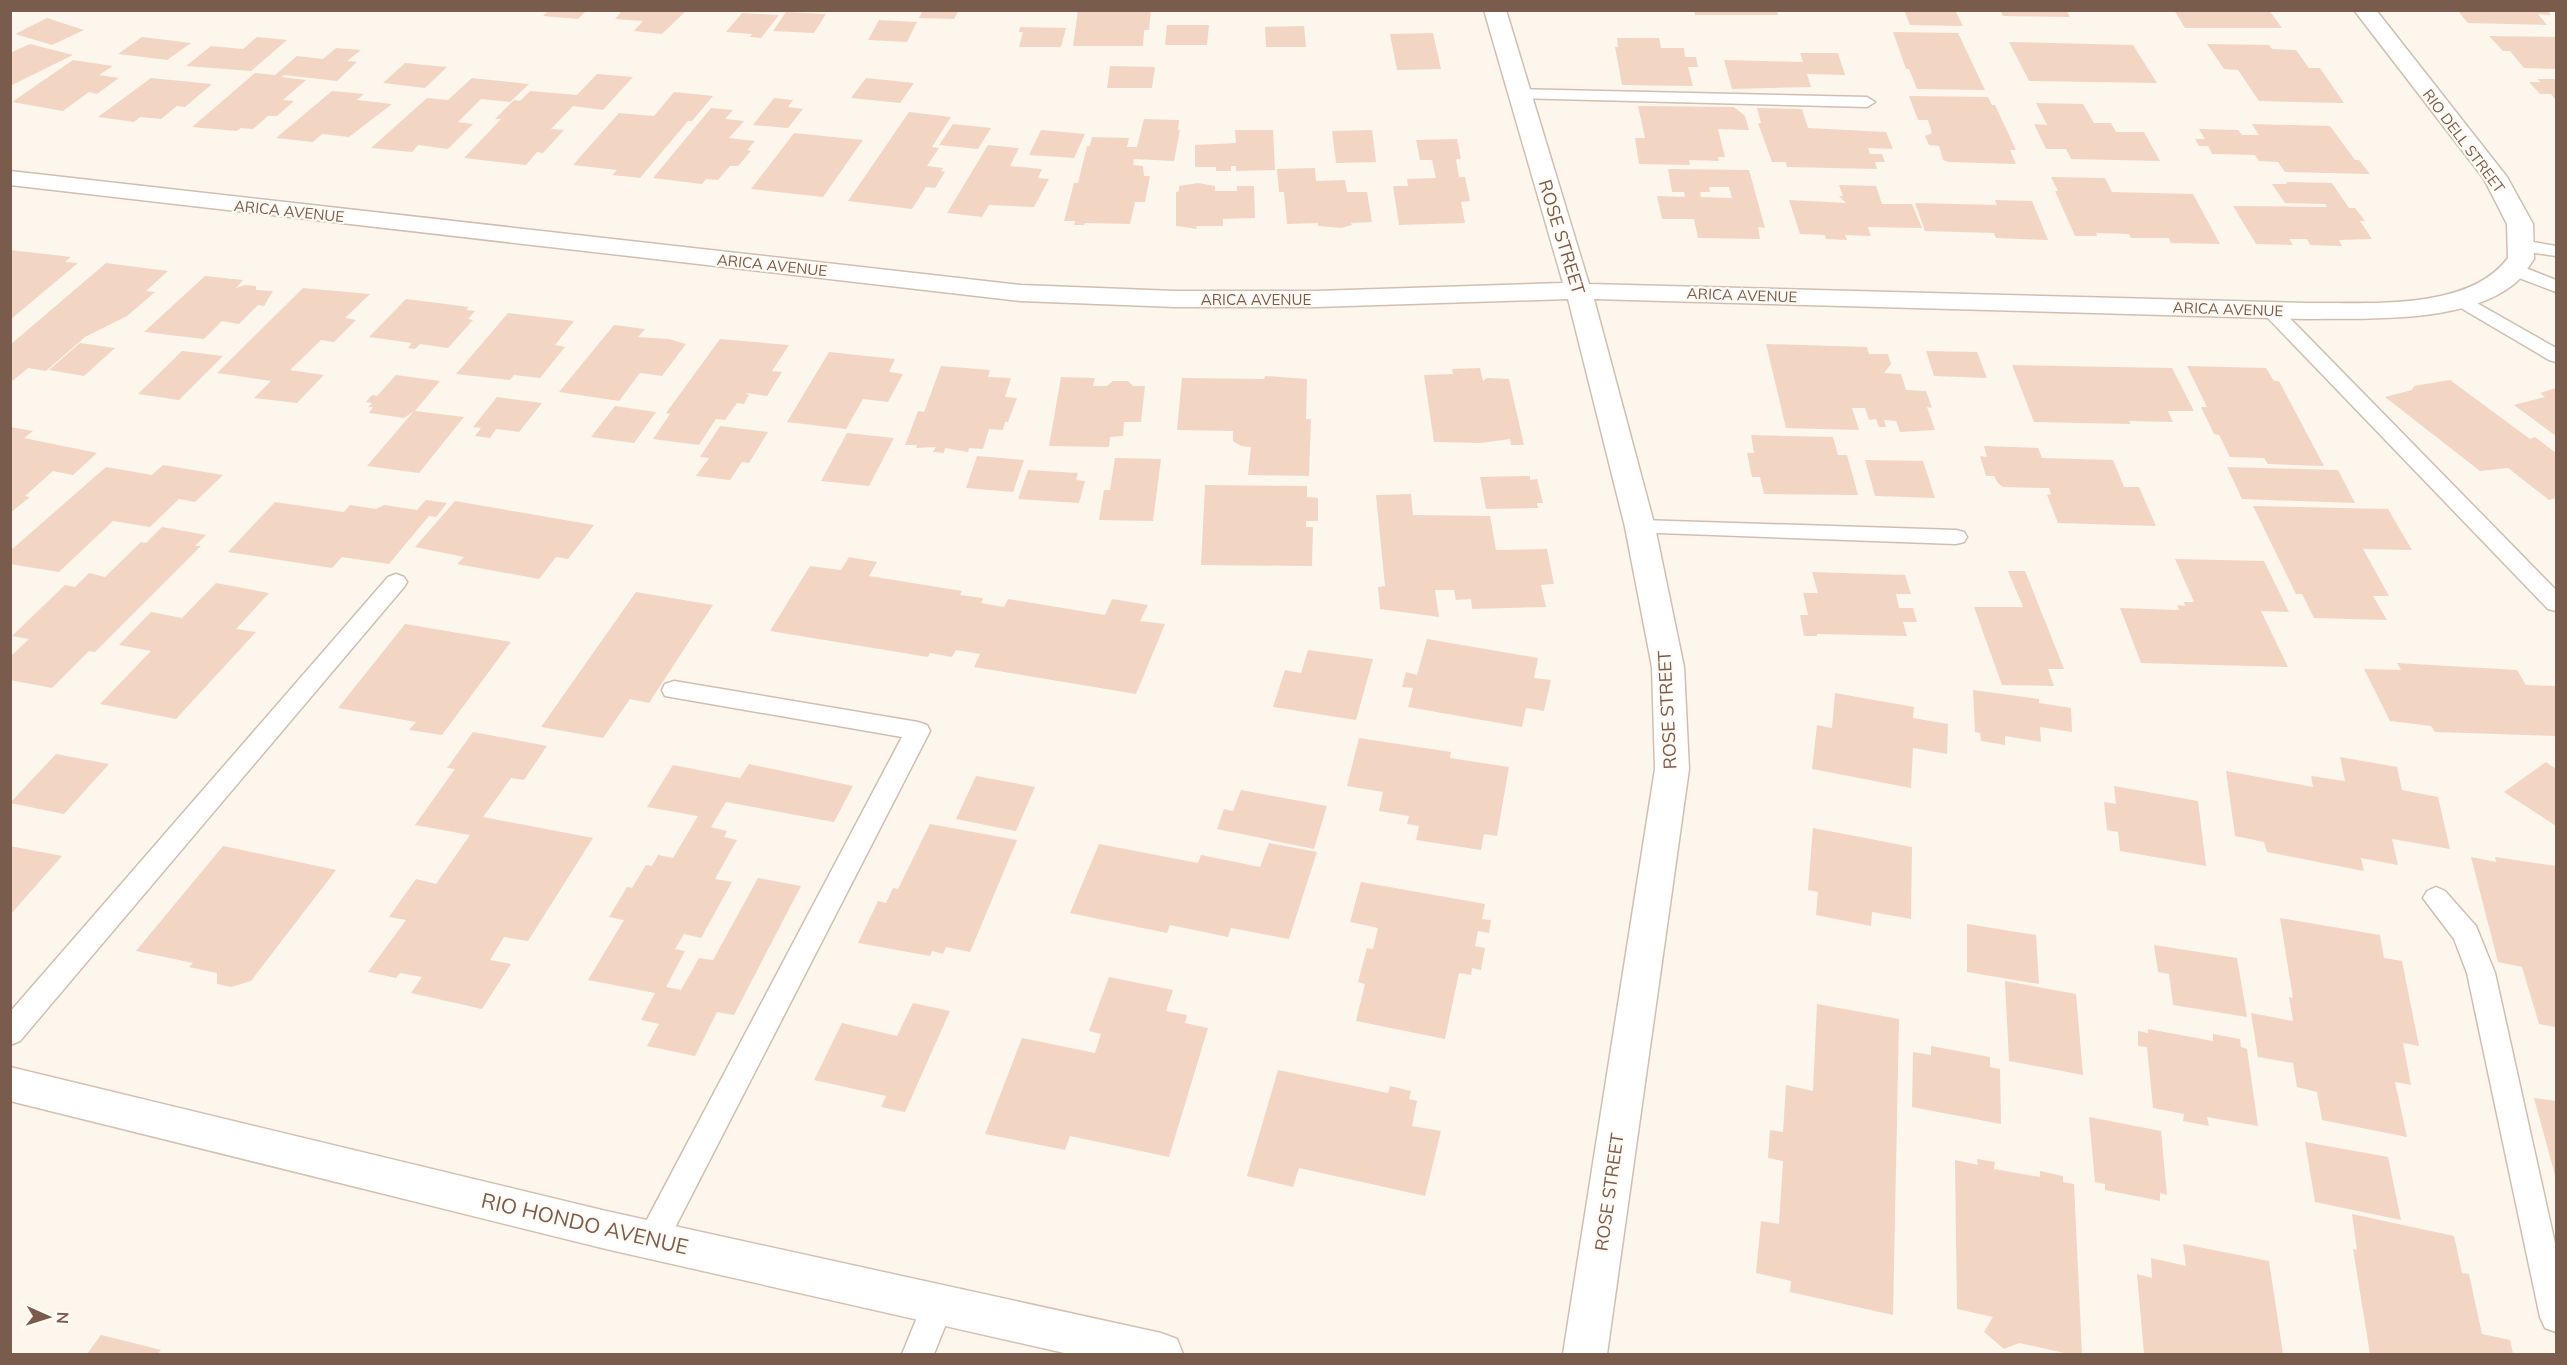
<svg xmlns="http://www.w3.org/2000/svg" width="2567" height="1365" viewBox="0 0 2567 1365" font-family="Mulish,sans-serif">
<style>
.building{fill:#f3d5c3;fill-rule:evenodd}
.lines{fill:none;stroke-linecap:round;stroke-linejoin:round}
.lane-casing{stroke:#d1beb0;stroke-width:3}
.street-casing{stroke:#d1beb0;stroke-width:3}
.secondary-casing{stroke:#d6c0b0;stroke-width:3}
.lane{fill:#fff;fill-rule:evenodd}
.street{fill:#fff;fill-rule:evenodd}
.secondary{fill:#fff;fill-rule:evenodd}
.labels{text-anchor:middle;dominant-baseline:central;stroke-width:4.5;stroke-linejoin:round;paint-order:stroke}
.far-street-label{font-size:15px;fill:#7a5c4d;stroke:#fffaf3}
.street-label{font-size:18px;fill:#7a5c4d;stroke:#fffaf3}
.near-street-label{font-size:21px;fill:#7a5c4d;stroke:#fffaf3}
</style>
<rect width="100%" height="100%" fill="#fdf6ec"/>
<!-- building -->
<path class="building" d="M549,10H587L578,19L543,16Z
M623,10H687L662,34L634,31L643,21L615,19Z
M923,10H959L954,19L919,18Z
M1078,10H1151L1149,30H1144L1143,46H1073Z
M1694,10H1777L1778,15H1695Z
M1904,10H1955L1963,26L1910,25Z
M2000,10H2066L2070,17L2003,16Z
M2174,10H2269L2282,28H2185Z
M2457,10H2547L2551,15L2538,14L2547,25L2468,23Z
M786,12L826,14L814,33L773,31Z
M742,13L779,15L761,38L750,37L752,34L726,32Z
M47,18L84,30L52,45L15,34Z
M879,20L917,22L907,42L868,40Z
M1167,25H1209L1207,45H1165Z
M1304,26L1306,47H1266L1265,27Z
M1020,27L1066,28L1061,47H1019L1023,32H1019Z
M1893,32L1958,33L1985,90L1917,89L1909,69H1906Z
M1433,33L1441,69L1397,70L1390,34Z
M2489,36L2556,37V69L2524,68L2510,51H2503Z
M142,37L191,43L167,60L118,54Z
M257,37L287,40L251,71L186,66L211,46L243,49Z
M1617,38H1659L1661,48H1684L1685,57H1696L1698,67H1688L1693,86L1622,85L1615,47H1618Z
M2009,42L2133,45L2157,83L2029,81Z
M30,44L73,55L10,86V53Z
M2207,44L2269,45L2272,49L2296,50L2309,68H2320L2344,103L2259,101L2238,70L2224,69Z
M336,48L361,50L347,61L357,62L337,81L284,75L281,77L306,80L283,100L294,101L277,116H268L253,129L241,128L236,131L192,127L255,73L275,75L297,56L323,59Z
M1800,53H1838L1845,75L1807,74L1811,87L1732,89L1724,60L1803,62Z
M73,60L113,66L99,75L119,78L97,94L89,92L63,111L12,102Z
M405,63L447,67L425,88L383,83Z
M1110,66L1155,67L1152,88H1107Z
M597,74L633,77L603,110L573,106L551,129L564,130L543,153L537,152L526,165L464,158L501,119H495L514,100L520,101L530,91L577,95Z
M151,78L212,84L185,107L177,106L161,119L140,117L134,122L98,117Z
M472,78L529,84L510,102L481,99L458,122L473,124L448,149L418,145L412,152L371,148L427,98L448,100Z
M866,78L914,83L900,103L851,98Z
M2537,79H2556V101L2551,94H2540L2529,82H2541Z
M332,91L364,94L357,100L392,104L349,137L322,134L313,142L276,138Z
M674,92L713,96L692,121H688L640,178L612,175L617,170L573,165L619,113L654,116Z
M1909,96L1988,97L1992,105H1995L2016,150H2010L2016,164L1948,162L1943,160L1939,146L1929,145L1925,136L1932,133L1928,120H1918Z
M774,98L793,100L788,107L803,109L788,128L753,125Z
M2036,103L2083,104L2094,123H2111L2116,132H2144L2160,161L2071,159L2066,149H2046L2034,124L2047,125Z
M1638,106L1734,107L1745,116L1749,130L1718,129L1725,157H1718L1719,161L1689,160L1690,165L1639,164L1635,138H1645Z
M711,108L733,110L725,119L744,121L729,138L755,141L747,150L751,151L738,166H730L718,180L706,179L702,184L653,178Z
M1757,108L1802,109L1808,128L1886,132L1893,149L1868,148L1870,154H1882L1885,162H1875L1877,169L1787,167L1786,162H1772L1758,123H1761Z
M909,112L951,117L932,147L939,148L927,166L943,168L941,171L945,172L935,188L926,187L912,209L848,201Z
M1144,119L1179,120L1178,130H1180L1174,161L1134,159L1133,165L1143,166L1144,176H1150L1145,202H1135L1130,224L1085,223L1084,225H1074L1075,221H1064L1074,183H1078L1087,146H1090L1092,137L1129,138L1127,147H1137Z
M953,124L991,128L978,149L939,145Z
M2252,124L2330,126L2355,160H2359L2370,174L2285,172L2278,162L2259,161L2255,155L2212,154L2208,146H2199L2195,139H2205L2199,129L2238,130L2242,135H2259Z
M1041,130L1085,134L1074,158L1029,155Z
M1235,130H1273L1275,170L1236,171V166H1231V171H1216V167H1195V145L1236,143Z
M1372,130L1376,162L1336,163L1332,131Z
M794,133L863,140L823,197L751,189Z
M1457,139L1461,159H1456L1459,177H1465L1470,201L1461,202L1465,223L1399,225L1393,186H1408L1407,179L1436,178L1432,160H1420L1416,140Z
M988,145L1019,148L1010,166L1042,169L1038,178L1049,179L1034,207L989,205L982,217L947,213Z
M1315,168L1316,181L1345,180L1347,192H1367L1372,222L1351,223L1352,225L1341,228L1318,226V223L1287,224L1284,192H1279L1277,169Z
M1668,169L1749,170L1765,228L1758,227L1760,239L1698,238L1694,219H1662L1657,196L1685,197L1684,192H1672ZM1709,187H1729L1732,198L1701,197L1700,192H1710Z
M2051,177L2105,178L2112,192L2193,194L2220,244L2171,243L2169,238H2131L2129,234L2096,233L2097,236H2075L2055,191H2058Z
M2286,182L2332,183L2349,208H2355L2365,221H2360L2372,239L2339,240L2342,246L2310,245L2307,239H2289L2293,245L2256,244L2233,206L2327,207L2325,204L2285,203L2272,184H2287Z
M1198,183L1215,186V191H1237V186H1254L1255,218L1223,219V226H1196L1197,229L1176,226V192L1179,191V186Z
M1839,185L1876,186L1882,204H1912L1922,228L1868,227L1871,236L1845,235L1847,240L1826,239L1825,235L1800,234L1789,200L1846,203L1839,196H1843Z
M1995,200L2032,201L2048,240L1996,238L1994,233L1925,231L1915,203L1997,205Z
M10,250L71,257L65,262L78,263L10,320Z
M106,263L168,271L146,291L155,292L127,316L85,337L46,371L28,368L10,383V345Z
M205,276L243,280L236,288L245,285L256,286V290L273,291L264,306L258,305L239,324L222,321L204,339L144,332Z
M303,288L370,294L345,318L356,320L334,342L321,340L290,370L324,375L297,403L254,398L271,381L217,373Z
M406,299L469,307L466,310L475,311L468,319L473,320L448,348L420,344L415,349L408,348L412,343L369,337Z
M508,313L574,321L555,345L565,347L540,378L514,375L510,380L456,374Z
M614,325L645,329L638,337L669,339L686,344L662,376L640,373L619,401L559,392Z
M720,339L789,345L772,371L782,372L767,396L745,393L749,395L744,404L737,403L725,420L716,419L699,445L653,439L670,414L666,413Z
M80,343L115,348L84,376L49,370Z
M1766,344L1867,347L1869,354H1888L1891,364L1884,373L1901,374L1906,390L1926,391L1932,408L1927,407L1935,430L1900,432L1896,421L1884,420L1886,427H1879L1876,419L1869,420L1865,408H1852L1859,430L1786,428Z
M182,351L223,356L179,400L138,394Z
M1926,351L1977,352L1987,378L1934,376Z
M829,352L895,359L889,372L903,374L888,402L863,399L846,429L787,422Z
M2012,365L2172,368L2194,411H2168L2173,422L2129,421L2131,424L2034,422Z
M941,366L990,370L988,377L1011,378L1005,397L1017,398L1008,422H1005L1003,430L989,429L983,449L969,448L968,452L945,448L944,453L933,452L936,447L916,448L917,445H905L918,411L924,412Z
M2187,366L2266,368L2274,381H2279L2324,466L2268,464L2264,458L2230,457L2219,435L2214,434L2201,407H2207Z
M1480,368L1483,381L1487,378L1509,379L1524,445H1511L1510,439L1481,443L1434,442L1424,375L1453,374L1452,369Z
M396,375L440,381L415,411L464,417L419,473L367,466L414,411L404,418L369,413L373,407H368L372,403L366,402L372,395L377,396Z
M1265,376L1307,379L1306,419H1311L1309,476L1248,475L1251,447L1241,446L1233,441V431L1177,430L1182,378L1264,379Z
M1061,377L1095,378L1093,386H1107L1113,381H1128L1133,386H1145L1141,422H1124L1123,436L1110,437L1109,447L1049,446Z
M2450,380L2530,439L2535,437L2556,453V498L2549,500L2508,468L2480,471L2385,397L2412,390L2414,386Z
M2556,388V436L2514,405L2545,397L2540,393Z
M497,397L542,403L519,432L496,429L490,438L475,436L481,428L473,427Z
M615,406L656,412L634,443L591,437Z
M720,426L768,432L749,463L742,462L730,480L696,476L709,458L700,457Z
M10,427L33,431L24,438L97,453L73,475L53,471L25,496L30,497L10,513Z
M847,433L894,438L869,486L821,481Z
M1751,435L1833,437L1838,455H1847L1858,495L1764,494L1760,477H1752L1747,453H1754Z
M1984,446L2038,448L2042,458L2113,460L2124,487H2139L2156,526L2058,523L2047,495L2051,494L2049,488L2003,487L1998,483L1994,476H1986L1980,456L1987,457Z
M977,456L1024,460L1013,492L966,488Z
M1115,458L1161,459L1153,521L1099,520L1104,490H1110Z
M1865,460L1923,461L1935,498L1875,496Z
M163,465L223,475L195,502L179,499L150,527L113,521L59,572L10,564V551L106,467L152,475Z
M2227,467L2338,470L2355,503L2242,499Z
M1028,470L1078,473L1076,480L1085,481L1079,503L1018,499Z
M1530,476V480L1537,479L1543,503H1537L1538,508L1486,509L1480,477Z
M1205,485L1307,486V497L1318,498V521H1306V527H1313L1312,566L1201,565Z
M1411,494L1413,515L1490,516L1496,550L1547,549L1554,584L1541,585L1546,607L1472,609L1471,599L1456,600L1454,590H1435L1439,617L1380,609L1378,587L1385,586L1376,495Z
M426,500L447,503L436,517L429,516L389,564L342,557L332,568L228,552L275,502L344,512L350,505L376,509L384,505L417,510Z
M455,501L594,525L568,559L556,557L539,579L457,564L464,557L415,547Z
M2253,506L2388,509L2412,550L2363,549L2389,596H2373L2387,620L2314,618L2302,594H2296Z
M162,527L206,535L195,546H201L95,652L89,651L52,688L10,680V657L29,639L12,636L65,585L75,587L89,573L105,577L141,542L146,543Z
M849,557L877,562L869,576L962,591L960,595L983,598L981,603L1004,607L1008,599L1105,615L1112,599L1148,605L1140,621L1165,624L1136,694L974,667L980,654L956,650L952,657L930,653L928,657L770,631L810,566L841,570Z
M2175,559L2264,561L2289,612L2261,611L2288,667L2141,663L2120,608L2179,610L2177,605L2185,606L2184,602H2194Z
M2008,571H2025L2064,669H2048L2054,686L2002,685L1974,607H2023Z
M1812,572L1905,575L1911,594H1896L1899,608H1913L1917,622H1903L1907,636L1817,634V636H1804L1800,615H1808L1803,593H1818Z
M216,583L269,593L236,629L256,632L176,719L100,704L151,651L119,645L151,612L182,618Z
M636,592L713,605L649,703L630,699L603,738L541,727Z
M405,624L511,642L442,735L409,730L416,722L338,708Z
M1427,639L1538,658L1534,678L1551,680L1544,711L1526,708L1522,727L1408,707L1413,688L1402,687L1406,672L1417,675Z
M1308,650L1373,659L1356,720L1273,707L1285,670L1301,673Z
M2397,663L2517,670L2526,685L2556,686V736L2435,732L2431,726L2390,721L2364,669L2401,670Z
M1973,690L2039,699V703L2071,708L2072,732L2040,727L2041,742L2005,736V745L1981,741L1980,733L1975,732Z
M1835,693L1914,707L1913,718L1948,724L1947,754L1913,748L1911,788L1812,769L1817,725L1832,728Z
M473,732L547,746L524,780L511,778L483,817L593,838L528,941L504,937L490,960L511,964L482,1009L411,993L422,977L400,973L396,978L368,972L406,920L389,917L416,879L436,884L470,835L415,825L455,769L447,768Z
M1359,738L1451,752L1450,758L1509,767L1497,836L1484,834L1481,850L1416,840L1419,826L1407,824L1409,816L1379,811L1383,792L1347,786Z
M56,754L109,764L64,814L10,803Z
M2340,757L2397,767L2402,790L2438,797L2450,849L2392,839L2398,865L2361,858L2364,871L2267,852L2264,842L2235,836L2226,771L2313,787L2311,776L2345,781Z
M2546,762L2556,769V826L2504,792Z
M749,764L853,786L834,822L726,802L711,827L727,831L724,837L737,840L715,879L732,882L701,938L684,934L675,949L685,951L666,987L681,990L699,958L713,960L758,878L801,886L734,1015L717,1012L695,1056L647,1046L659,1024L641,1020L655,993L588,980L624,920L609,917L627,887L632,888L646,865L652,866L658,855L673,858L698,816L647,807L673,765L740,778Z
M976,776L1035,787L1016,831L956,819Z
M2114,786L2198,801L2206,866L2120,851L2118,832L2107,830L2104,802L2116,804Z
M1241,790L1327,806L1314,849L1217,829L1224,809L1233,811Z
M930,824L1017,840L970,952L946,947L943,954L932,951L930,956L858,943L878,901L886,903L893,888L898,889Z
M1813,828L1912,847L1911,919L1872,912L1871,926L1816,915L1818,892L1808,890Z
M1269,843L1317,852L1289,939L1231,928L1228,937L1170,925L1167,933L1070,913L1099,844L1198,863L1201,855L1260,867Z
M10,846L62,856L10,915Z
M223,846L336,870L251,981L231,987L217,984V973L189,967L193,963L136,951Z
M2471,857L2496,862L2495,857L2556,866V1027L2539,1024L2522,967L2498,962Z
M1361,882L1485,904L1482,919L1491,920L1489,933L1478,931L1475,946L1485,948L1481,970L1472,968L1471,975L1459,973L1445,1039L1356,1021L1365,984L1358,982L1367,948L1373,949L1378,928L1350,922Z
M2280,918L2380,935L2384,958L2402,961L2419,1046L2403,1043L2411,1085L2395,1082L2407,1137L2322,1120L2317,1092L2297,1087L2293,1063L2258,1057L2251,1013L2293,1021L2289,997L2293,998Z
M1967,924L2036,935L2039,984L1967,972Z
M2154,945L2237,958L2247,1017L2173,1005L2169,974L2158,972Z
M1109,977L1173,990L1166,1011L1187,1015L1185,1023L1208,1028L1169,1157L1070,1136L1065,1150L985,1134L1022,1038L1095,1053L1101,1034L1089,1031Z
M2005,981L2076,994L2083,1075L2009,1061Z
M913,1003L950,1011L905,1112L881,1107L886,1096L814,1080L842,1023L897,1036Z
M1817,1004L1899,1019L1893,1315L1790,1292L1791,1281L1756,1273L1761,1221L1779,1224L1783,1161L1768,1158L1770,1130L1783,1132L1786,1085L1813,1091Z
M2148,1029L2213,1041V1034L2240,1039L2241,1047L2247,1049L2258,1126L2207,1117L2209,1126L2183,1121L2184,1114L2153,1108L2147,1047L2138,1046V1031L2148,1033Z
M1931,1046L1990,1057V1067L2000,1069L2001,1124L1912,1107L1913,1052L1931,1055Z
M1278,1070L1388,1093L1390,1086L1411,1091L1409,1099L1417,1101L1412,1126L1441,1131L1425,1196L1299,1168L1293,1187L1247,1176Z
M2534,1098L2556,1101V1179Z
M2089,1117L2161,1131L2167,1195L2160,1193V1201L2105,1190V1184L2095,1182Z
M2305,1142L2388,1157L2401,1220L2315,1202Z
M1977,1159L1995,1162L1994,1169L2040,1177V1171L2063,1176V1182L2074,1184L2082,1354H2069L2019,1343L2004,1349L1984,1332L1993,1317L1957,1309L1955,1160L1978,1165Z
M2352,1214L2454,1236L2462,1273L2469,1274L2482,1334L2510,1340L2513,1354H2370L2353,1249L2357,1250Z
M2183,1244L2269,1261L2283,1354H2144L2137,1274L2152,1278L2151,1258L2186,1266Z
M101,1335L161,1350L158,1354H87Z"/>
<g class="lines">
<defs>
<path id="lane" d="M1518,89L1867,97L1875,102L1867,107L1512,98L1510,94L1512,90Z
M2521,240L2556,246V256L2514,250L2512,246Z
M2513,263L2556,280V292L2506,273L2504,269L2506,265Z
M2461,294L2556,348V362L2549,360L2454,304L2451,300L2454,296Z
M2271,304L2278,306L2556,590V611L2548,609L2264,314L2261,310Z
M1640,520L1956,530L1964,532L1967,537L1964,542L1956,544L1632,532L1629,527L1632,522Z
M396,574L404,577L407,582L404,587L20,1041L10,1045V1012L388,577Z
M674,681L918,722L927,725L930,731L664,1249L653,1253L642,1249L638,1239L642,1229L902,737L665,696L662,690L665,684Z
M2436,887L2445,891L2476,926L2495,973L2556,1248V1332L2545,1328L2540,1317L2467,973L2454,939L2423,898L2427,891Z
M938,1289L949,1293L954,1304L934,1354H902L927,1293Z"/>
<path id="street" d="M1484,10H1506L1589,284L2306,303C2366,302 2468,312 2508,258L2507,224L2484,179L2354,10H2376L2507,177L2533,224L2534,259C2528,267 2522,278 2514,284C2464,324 2367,318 2306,319L1594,299L1655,527L1684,667L1689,769L1607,1354H1563L1655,769L1652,667L1625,527L1568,299L1316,307H1175L1021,301L10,185V171L1021,285L1175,291H1316L1563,283Z"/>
<path id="secondary" d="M10,1067L606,1211L1161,1333L1177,1339L1183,1354H1069L606,1249L10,1101Z"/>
</defs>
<!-- lane casing -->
<use href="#lane" class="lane-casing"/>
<!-- street casing -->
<use href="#street" class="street-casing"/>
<!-- secondary casing -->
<use href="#secondary" class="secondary-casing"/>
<!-- lane -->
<use href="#lane" class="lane"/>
<!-- street -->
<use href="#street" class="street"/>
<!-- secondary -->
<use href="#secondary" class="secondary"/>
</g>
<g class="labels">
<!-- far-street labels -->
<g class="far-street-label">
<text transform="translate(2464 141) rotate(53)">RIO DELL STREET</text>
<text transform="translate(289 211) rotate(6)">ARICA AVENUE</text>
<text transform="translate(772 265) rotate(6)">ARICA AVENUE</text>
<text transform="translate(1742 295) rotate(2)">ARICA AVENUE</text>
<text x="1256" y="299">ARICA AVENUE</text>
<text transform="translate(2228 309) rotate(2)">ARICA AVENUE</text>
</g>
<!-- street labels -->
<g class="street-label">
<text transform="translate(1562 237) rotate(73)">ROSE STREET</text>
<text transform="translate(1667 710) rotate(-93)">ROSE STREET</text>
<text transform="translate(1609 1192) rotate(-82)">ROSE STREET</text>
</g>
<!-- near-street labels -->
<g class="near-street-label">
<text transform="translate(585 1223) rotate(13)">RIO HONDO AVENUE</text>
</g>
</g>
<!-- border -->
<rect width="2567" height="1365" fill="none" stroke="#7a5c4d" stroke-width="24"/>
<!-- north arrow -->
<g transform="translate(48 1317) rotate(93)" stroke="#fffaf3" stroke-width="4.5" paint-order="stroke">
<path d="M0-4.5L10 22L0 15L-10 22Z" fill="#7a5c4d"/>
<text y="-9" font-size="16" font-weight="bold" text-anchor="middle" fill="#7a5c4d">N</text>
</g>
</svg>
